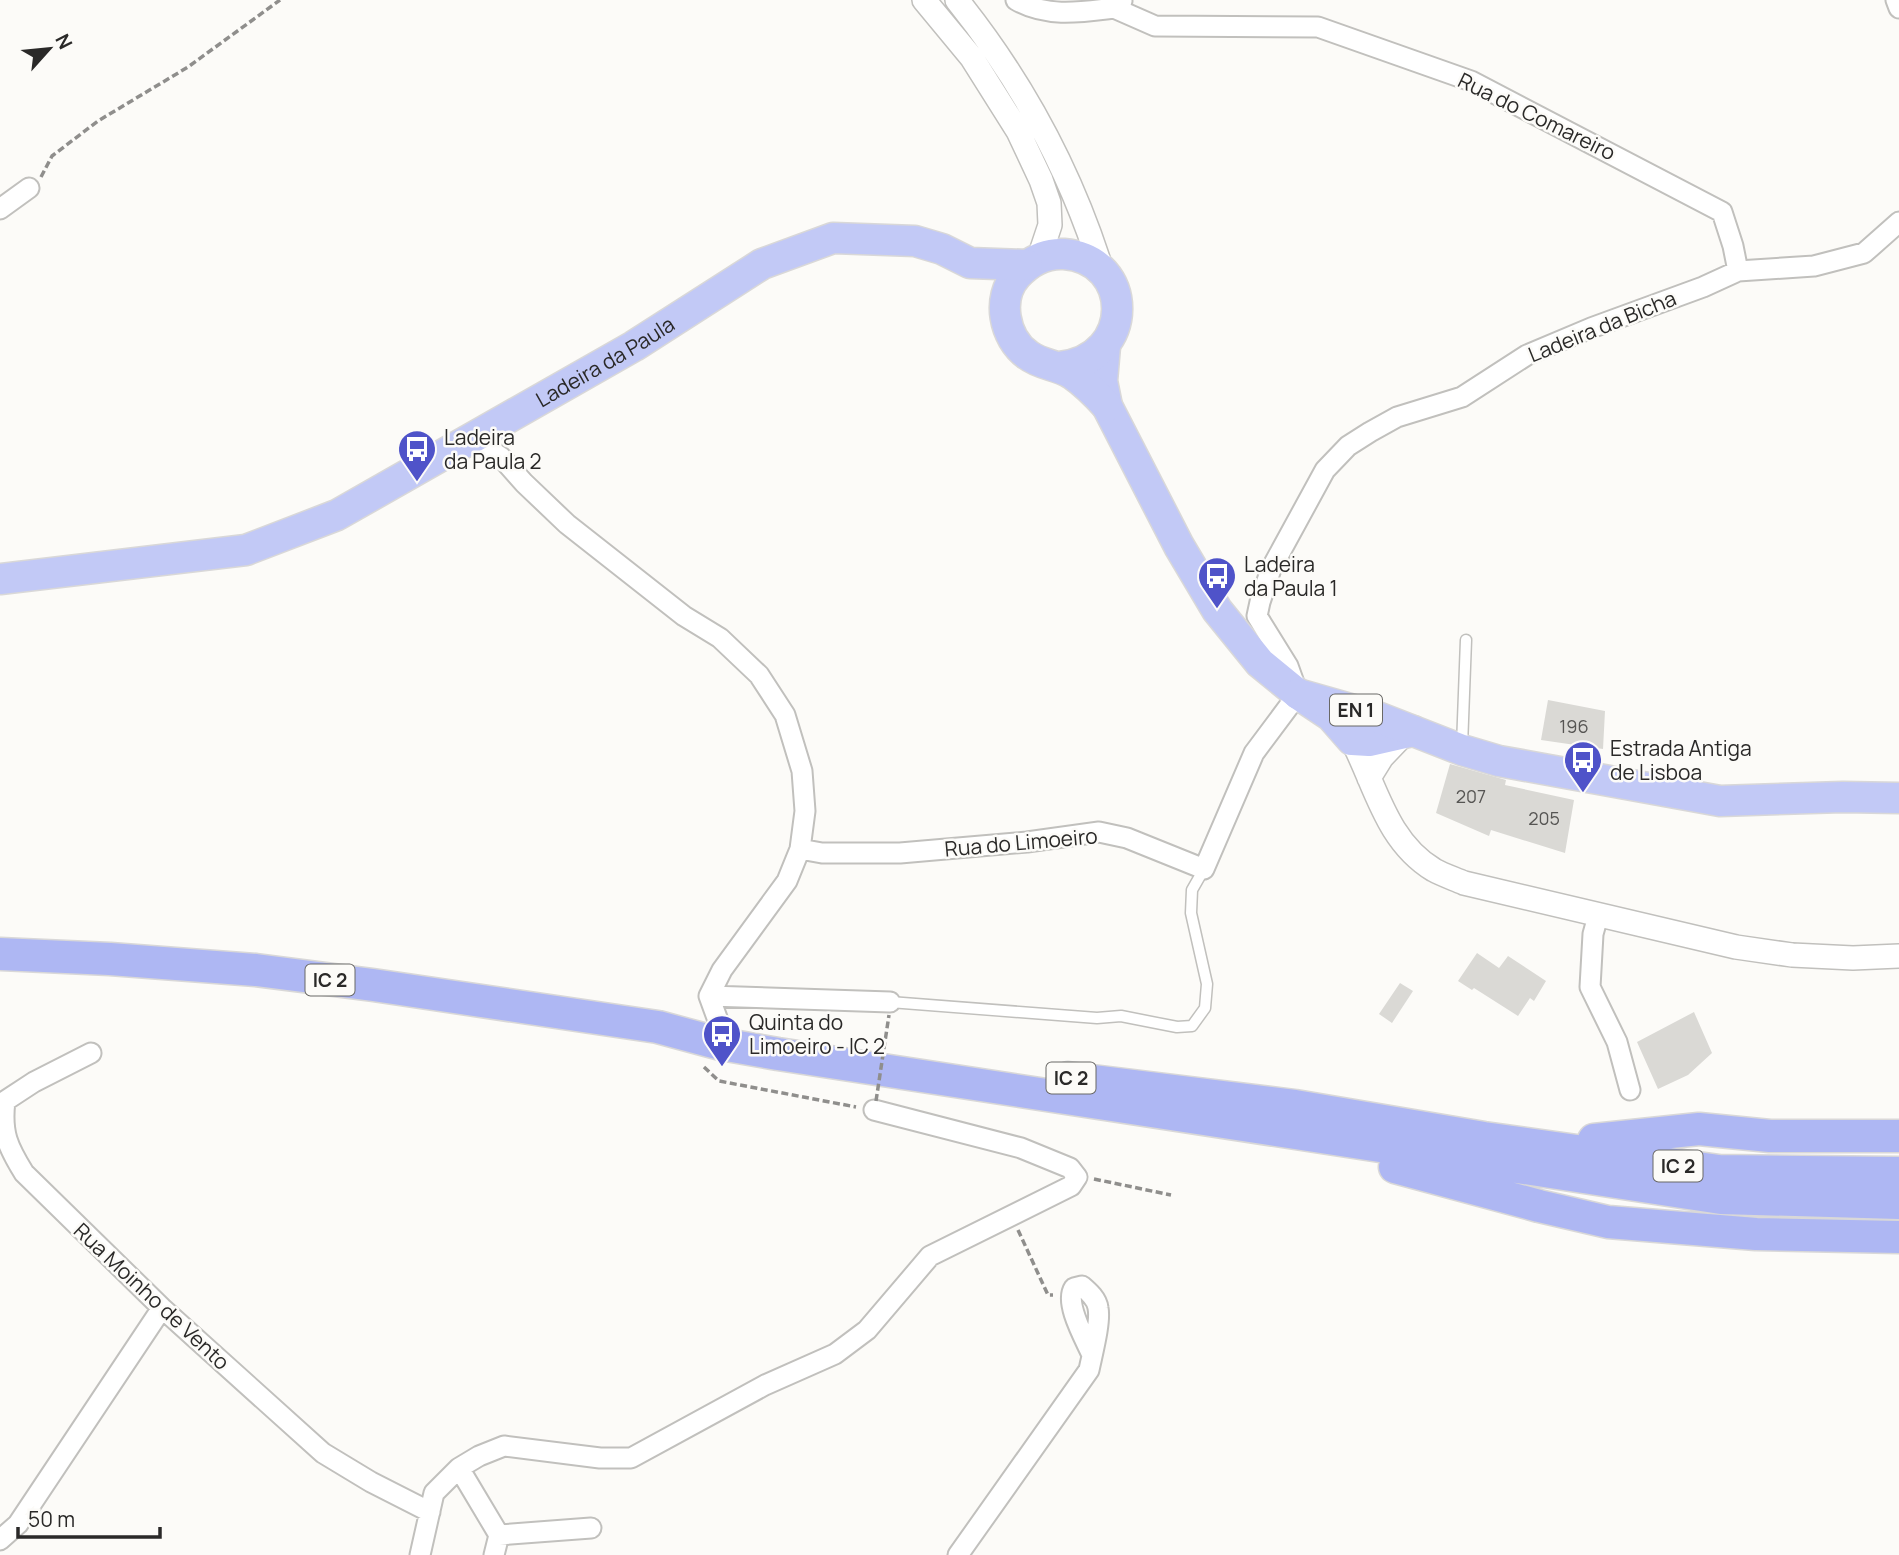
<svg xmlns="http://www.w3.org/2000/svg" width="1899" height="1555" viewBox="0 0 1899 1555" font-family="Manrope,sans-serif">
<style>
.building{fill:#dad9d5}
.lines{fill:none;stroke-linecap:round;stroke-linejoin:round}
.service-casing{stroke:#c1c0bd;stroke-width:13}
.minor-casing{stroke:#c1c0bd;stroke-width:23}
.tertiary-casing{stroke:#c1c0bd;stroke-width:26}
.primary-casing{stroke:#d9d8d8;stroke-width:33}
.trunk-casing{stroke:#d9d8d8;stroke-width:35}
.path{stroke:#8f8e8c;stroke-width:3.5;stroke-dasharray:7 3.5;stroke-linecap:butt}
.service{stroke:#fff;stroke-width:10}
.minor{stroke:#fff;stroke-width:19}
.tertiary{stroke:#fff;stroke-width:23}
.primary{stroke:#c2c9f6;stroke-width:30}
.trunk{stroke:#aeb7f3;stroke-width:32}
.path-bridge{stroke:#8f8e8c;stroke-width:3.5;stroke-dasharray:7 3.5;stroke-linecap:butt}
.labels{text-anchor:middle;dominant-baseline:central;stroke-width:5;stroke-linejoin:round;paint-order:stroke}
.number-label{font-size:18px;fill:#565553}
.shield{fill:#fcfbf8;stroke:#696866;stroke-width:2}
.shield-label{font-size:19px;font-weight:bold;fill:#2a2928}
.street-label{font-size:21px;fill:#2a2928;stroke:#fcfbf8}
.poi-label{font-size:21px;fill:#2a2928;stroke:#fcfbf8;text-anchor:start}
</style>
<rect width="100%" height="100%" fill="#fcfbf8"/>
<!-- building -->
<path class="building" d="M1548,700L1605,711L1603,749L1541,740Z
M1450,764L1506,780L1505,785L1574,800L1565,853L1491,830L1489,836L1436,813Z
M1477,953L1499,968L1508,956L1546,981L1534,1001L1530,998L1518,1016L1474,988L1472,990L1458,981Z
M1400,983L1413,991L1392,1023L1379,1014Z
M1694,1012L1712,1053L1688,1075L1658,1089L1637,1042Z"/>
<g class="lines">
<defs>
<path id="service" d="M1462,746L1466,640
M890,1002L1097,1018L1121,1016L1177,1027L1192,1026L1205,1008L1207,984L1191,913L1192,890L1204,869"/>
<path id="minor" d="M1016,0C1046,18 1082,12 1114,8L1122,1
M1896,0L1899,8
M1114,8L1155,26L1318,27L1471,81L1722,212L1733,246L1738,271
M0,209L29,188
M471,438L501,457L524,483L567,524L684,616L720,638L759,675L785,715L802,771L805,811L800,849L787,881L722,970L709,996L720,1026
M800,849L822,853H900L1027,842L1099,832L1127,838L1204,869L1254,753L1298,694L1288,666L1257,616L1260,602L1271,569L1325,470L1348,446L1370,432L1397,417L1462,397L1527,355L1591,328L1703,287L1738,271L1814,266L1864,253L1899,222
M1598,916L1593,934L1590,987L1617,1042L1630,1090
M709,996L890,1002
M91,1053L34,1082L5,1101C1,1133 8,1147 24,1173L162,1308L323,1453L371,1482L430,1512
M459,1468L499,1535L494,1555
M499,1535L591,1528
M0,1540L18,1524L162,1308
M420,1555L434,1493L459,1468L479,1456L504,1446L600,1458H631L765,1385L835,1354L867,1330L930,1256L1071,1186L1077,1177L1070,1168L1021,1148L874,1110
M958,1555L1089,1370C1092,1355 1101,1322 1098,1308C1097,1299 1089,1292 1082,1286L1074,1288C1064,1303 1085,1339 1092,1355"/>
<path id="tertiary" d="M924,0L972,58L1018,131L1041,180L1049,203L1050,225L1039,258
M957,0C1022,81 1071,172 1102,271
M1358,728L1352,740C1376,786 1386,841 1434,870C1443,875 1455,879 1464,883L1736,947L1792,955L1853,958L1899,956
M1369,778L1382,757L1403,735"/>
<g id="primary">
<path d="M1105,346L1102,381L1107,406L1179,546L1217,610L1260,663L1298,694L1331,716L1352,740L1369,741L1413,731"/>
<path d="M1060,367C1137,358 1134,259 1064,254C1045,253 1030,261 1017,275C996,298 1004,338 1028,355C1041,365 1058,365 1072,374C1085,383 1096,394 1107,406"/>
<path id="s1" d="M0,579L246,550L337,515L634,346L762,264L833,238L915,241L942,249L970,263L1027,265"/>
<path d="M1298,694L1375,716L1462,750L1499,761L1720,801L1843,797L1899,798"/>
</g>
<path id="trunk" d="M0,954L110,959L256,970L373,985L658,1027L721,1044L778,1054L1721,1198L1899,1203
M1068,1078L1295,1106L1484,1138L1719,1171L1899,1173
M1594,1140L1699,1129L1770,1136H1899
M1395,1167L1539,1206L1608,1222L1756,1234L1899,1237"/>
</defs>
<!-- service casing -->
<use href="#service" class="service-casing"/>
<!-- minor casing -->
<use href="#minor" class="minor-casing"/>
<!-- tertiary casing -->
<use href="#tertiary" class="tertiary-casing"/>
<!-- primary casing -->
<use href="#primary" class="primary-casing"/>
<!-- trunk casing -->
<use href="#trunk" class="trunk-casing"/>
<!-- path -->
<path class="path" d="M41,177L52,156L98,121L188,67L280,0
M704,1067L719,1081L856,1107
M1094,1179L1171,1195
M1018,1230L1048,1295H1053"/>
<!-- service -->
<use href="#service" class="service"/>
<!-- minor -->
<use href="#minor" class="minor"/>
<!-- tertiary -->
<use href="#tertiary" class="tertiary"/>
<!-- primary -->
<use href="#primary" class="primary"/>
<!-- trunk -->
<use href="#trunk" class="trunk"/>
<!-- path-bridge -->
<path class="path-bridge" d="M876,1101L889,1015"/>
</g>
<!-- icons -->
<defs>
<symbol id="bus-pin" viewBox="-11 -11 22 30"><path d="M0 17L-7.5 6A9.5 9.5 0 1 1 7.5 6Z" fill="#4f53c9" stroke="#fcfbf8"/><path d="M-5-6H5V4H4V6H2V4H-2V6H-4V4H-5ZM-3.5-4V0h7V-4ZM-3.5 1.2v1.5H-2V1.2ZM2 1.2v1.5H3.5V1.2Z" fill="#fff"/></symbol>
</defs>
<g fill-rule="evenodd">
<use href="#bus-pin" x="395" y="427" width="44" height="60"/>
<use href="#bus-pin" x="1195" y="554" width="44" height="60"/>
<use href="#bus-pin" x="1561" y="738" width="44" height="60"/>
<use href="#bus-pin" x="700" y="1012" width="44" height="60"/>
</g>
<g class="labels">
<!-- number labels -->
<g class="number-label">
<text x="1574" y="726">196</text>
<text x="1471" y="796">207</text>
<text x="1544" y="818">205</text>
</g>
<!-- shield labels -->
<g class="shield">
<rect x="1330" y="694.5" width="52" height="31" rx="5"/>
<rect x="305.5" y="964.5" width="49" height="31" rx="5"/>
<rect x="1046.5" y="1062.5" width="49" height="31" rx="5"/>
<rect x="1653.5" y="1150.5" width="49" height="31" rx="5"/>
</g>
<g class="shield-label">
<text x="1356" y="710">EN 1</text>
<text x="330" y="980">IC 2</text>
<text x="1071" y="1078">IC 2</text>
<text x="1678" y="1166">IC 2</text>
</g>
<!-- street labels -->
<g class="street-label">
<text transform="translate(1537 116) rotate(26)">Rua do Comareiro</text>
<text transform="translate(1602 326) rotate(-22)">Ladeira da Bicha</text>
<text stroke="none"><textPath href="#s1" startOffset="654">Ladeira da Paula</textPath></text>
<text transform="translate(1021 842) rotate(-5)">Rua do Limoeiro</text>
<text transform="translate(152 1296) rotate(43)">Rua Moinho de Vento</text>
</g>
<!-- poi labels -->
<g class="poi-label">
<text x="444" y="437">Ladeira<tspan x="444" dy="24">da Paula 2</tspan></text>
<text x="1244" y="564">Ladeira<tspan x="1244" dy="24">da Paula 1</tspan></text>
<text x="1610" y="748">Estrada Antiga<tspan x="1610" dy="24">de Lisboa</tspan></text>
<text x="749" y="1022">Quinta do<tspan x="749" dy="24">Limoeiro - IC 2</tspan></text>
</g>
</g>
<!-- north arrow -->
<g transform="translate(49 49) rotate(63)" stroke="#fcfbf8" stroke-width="5" paint-order="stroke">
<path d="M0-5L12 26L0 18L-12 26Z" fill="#2a2928"/>
<text y="-10" font-size="19" font-weight="bold" text-anchor="middle" fill="#2a2928">N</text>
</g>
<!-- scale -->
<path d="M18 1527v10h142v-10" fill="none" stroke="#2a2928" stroke-width="3.5"/>
<text x="28" y="1527" font-size="21" fill="#2a2928" stroke="#fcfbf8" stroke-width="5" paint-order="stroke">50 m</text>
</svg>
